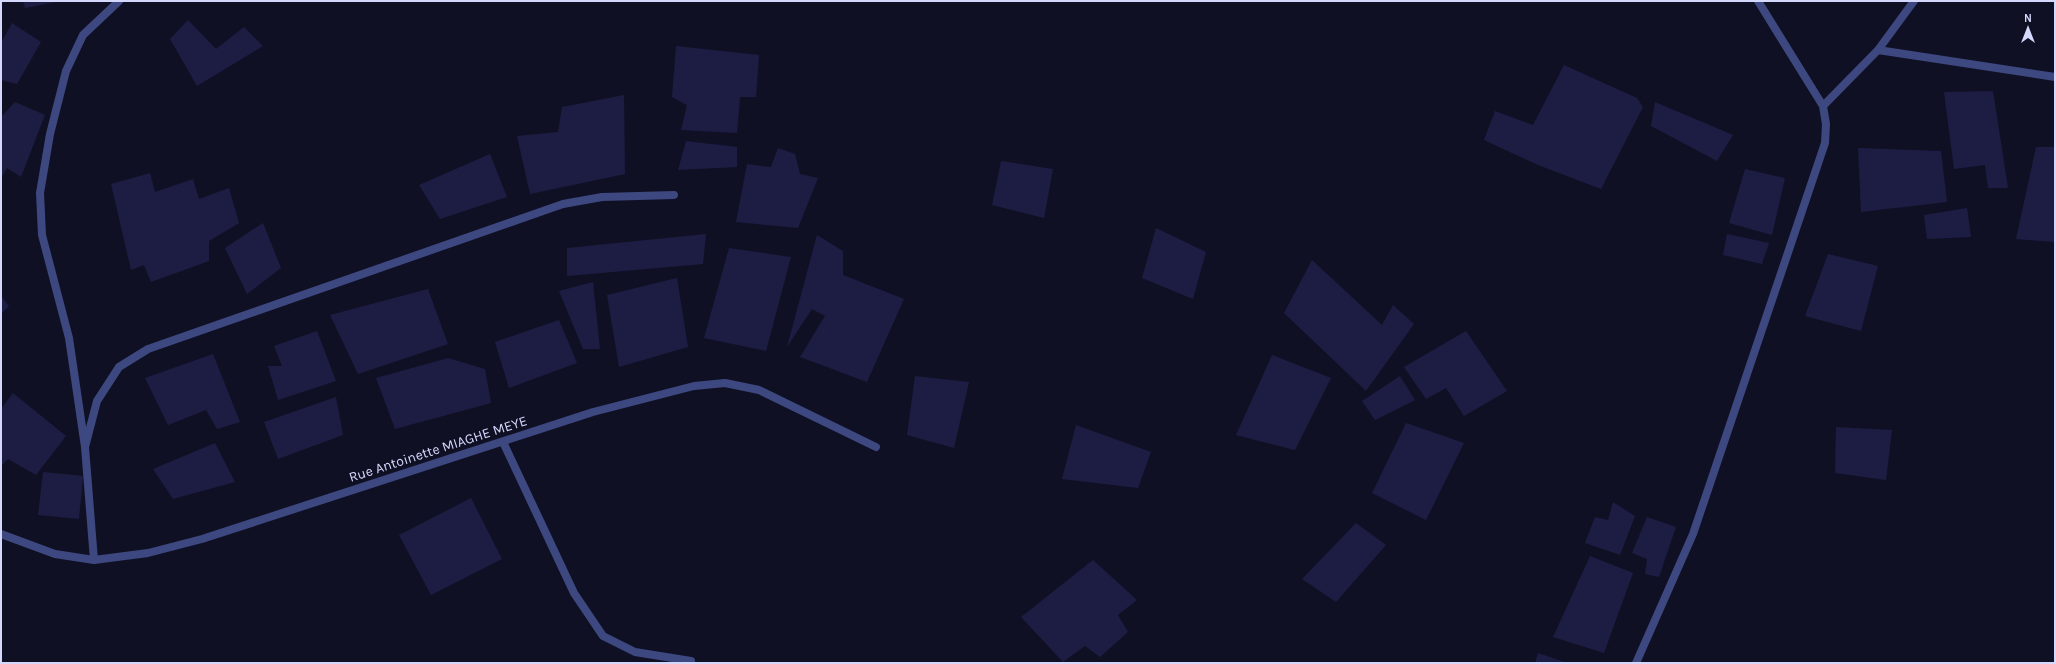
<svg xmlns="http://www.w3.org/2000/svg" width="2056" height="664" viewBox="0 0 2056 664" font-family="Karla,sans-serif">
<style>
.building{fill:#1d1d44}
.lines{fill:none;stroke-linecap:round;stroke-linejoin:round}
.lane{stroke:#3d4880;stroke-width:8}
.street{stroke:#3d4880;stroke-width:8}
.labels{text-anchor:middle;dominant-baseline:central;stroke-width:3.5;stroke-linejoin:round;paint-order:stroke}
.street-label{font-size:14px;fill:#d5d8fd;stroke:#101024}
</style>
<rect width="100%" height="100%" fill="#101024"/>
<!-- building -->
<path class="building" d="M23,1H55L56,2L25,8Z
M188,20L216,49L244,27L263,46L197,86L170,39Z
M12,23L41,42L17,84L1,80V43Z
M676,46L759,55L756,97H740L737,133L681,130L687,105L672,97Z
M1564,65L1637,98L1643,107L1601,189L1538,165L1484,140L1495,111L1533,125Z
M1993,91L2008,188H1988L1985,165L1954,169L1944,92Z
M624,95L625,174L530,194L517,136L558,132L562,107Z
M15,102L45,115L21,177L7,168L1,178V117Z
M1655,102L1733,135L1717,161L1651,126Z
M686,141L737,147V167L678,170Z
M2036,147H2055V242L2016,239Z
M778,148L795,154L800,174L818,178L798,228L736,222L747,164L771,167Z
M1858,148L1941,151L1947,202L1861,212Z
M490,154L507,197L440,219L419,185Z
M1001,161L1053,169L1044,218L992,205Z
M1745,169L1785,178L1772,235L1729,223Z
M150,173L155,192L193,179L199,199L229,188L239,223L209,241V261L151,282L144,265L131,270L111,184Z
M1967,208L1971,237L1927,239L1924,215Z
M263,223L281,268L247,294L225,248Z
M1156,228L1206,252L1193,299L1142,278Z
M706,234L703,264L567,276V248Z
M1727,234L1769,243L1762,264L1723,255Z
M817,235L843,251V275L904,299L867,382L800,357L825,316L812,309L787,347Z
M729,248L791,257L766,351L704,338Z
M1828,254L1878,266L1861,331L1805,316Z
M1312,260L1382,325L1393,305L1414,324L1366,391L1284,313Z
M677,278L688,347L619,367L607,295Z
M593,282L600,349H583L559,291Z
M428,289L448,344L358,374L330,315Z
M1,296L9,306L1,314Z
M559,320L577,363L509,388L495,342Z
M317,331L336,381L278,400L268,366H282L274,346Z
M1466,331L1507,391L1464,416L1446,388L1426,399L1404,367Z
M213,354L240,422L217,429L206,410L168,425L145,378Z
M1272,355L1331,378L1295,450L1236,435Z
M448,358L485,369L491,403L395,429L376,378Z
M915,376L969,382L954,448L907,435Z
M1400,376L1415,400L1375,420L1362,401Z
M13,393L66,436L36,475L8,459L1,466V409Z
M336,397L343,435L278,459L264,422Z
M1406,423L1464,443L1426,520L1372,493Z
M1076,425L1151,452L1138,488L1062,479Z
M1836,427L1892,430L1886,480L1835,473Z
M215,443L235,482L173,499L153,469Z
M43,472L83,476L79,519L38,515Z
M471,498L502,559L431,595L399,535Z
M1613,502L1635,516L1620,555L1585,543L1595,517L1608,520Z
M1647,517L1676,527L1659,577L1645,574L1647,559L1632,553Z
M1356,523L1386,545L1336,602L1302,579Z
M1590,556L1633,573L1604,653L1553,637Z
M1093,560L1137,600L1118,615L1128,632L1100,657L1085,646L1063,662L1021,617Z
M1538,653L1567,663H1535Z"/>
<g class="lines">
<!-- lane -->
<path class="lane" d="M503,442L574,593L603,636L635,652L691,661
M85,447L97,401L119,367L148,349L563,204L602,197L674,195
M94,560L85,447L69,338L42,235L40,193L50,134L66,71L83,35L119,1"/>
<!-- street -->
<path class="street" d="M1878,50L2055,77
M1823,106L1878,50L1914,1
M1,534L55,554L94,560L148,553L202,539L593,412L694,386L725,383L759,390L876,447
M1636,663L1693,534L1825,143L1826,124L1823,106L1758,1"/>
</g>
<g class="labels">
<!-- street labels -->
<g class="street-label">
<text transform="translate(438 449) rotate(-18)">Rue Antoinette MIAGHE MEYE</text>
</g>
</g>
<!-- border -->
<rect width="2056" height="664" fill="none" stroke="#d5d8fd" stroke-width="4"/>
<!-- north arrow -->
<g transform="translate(2028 28)" stroke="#101024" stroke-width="3" paint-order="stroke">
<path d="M0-3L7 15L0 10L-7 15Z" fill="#d5d8fd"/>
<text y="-6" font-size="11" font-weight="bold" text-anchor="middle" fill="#d5d8fd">N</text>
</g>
</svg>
